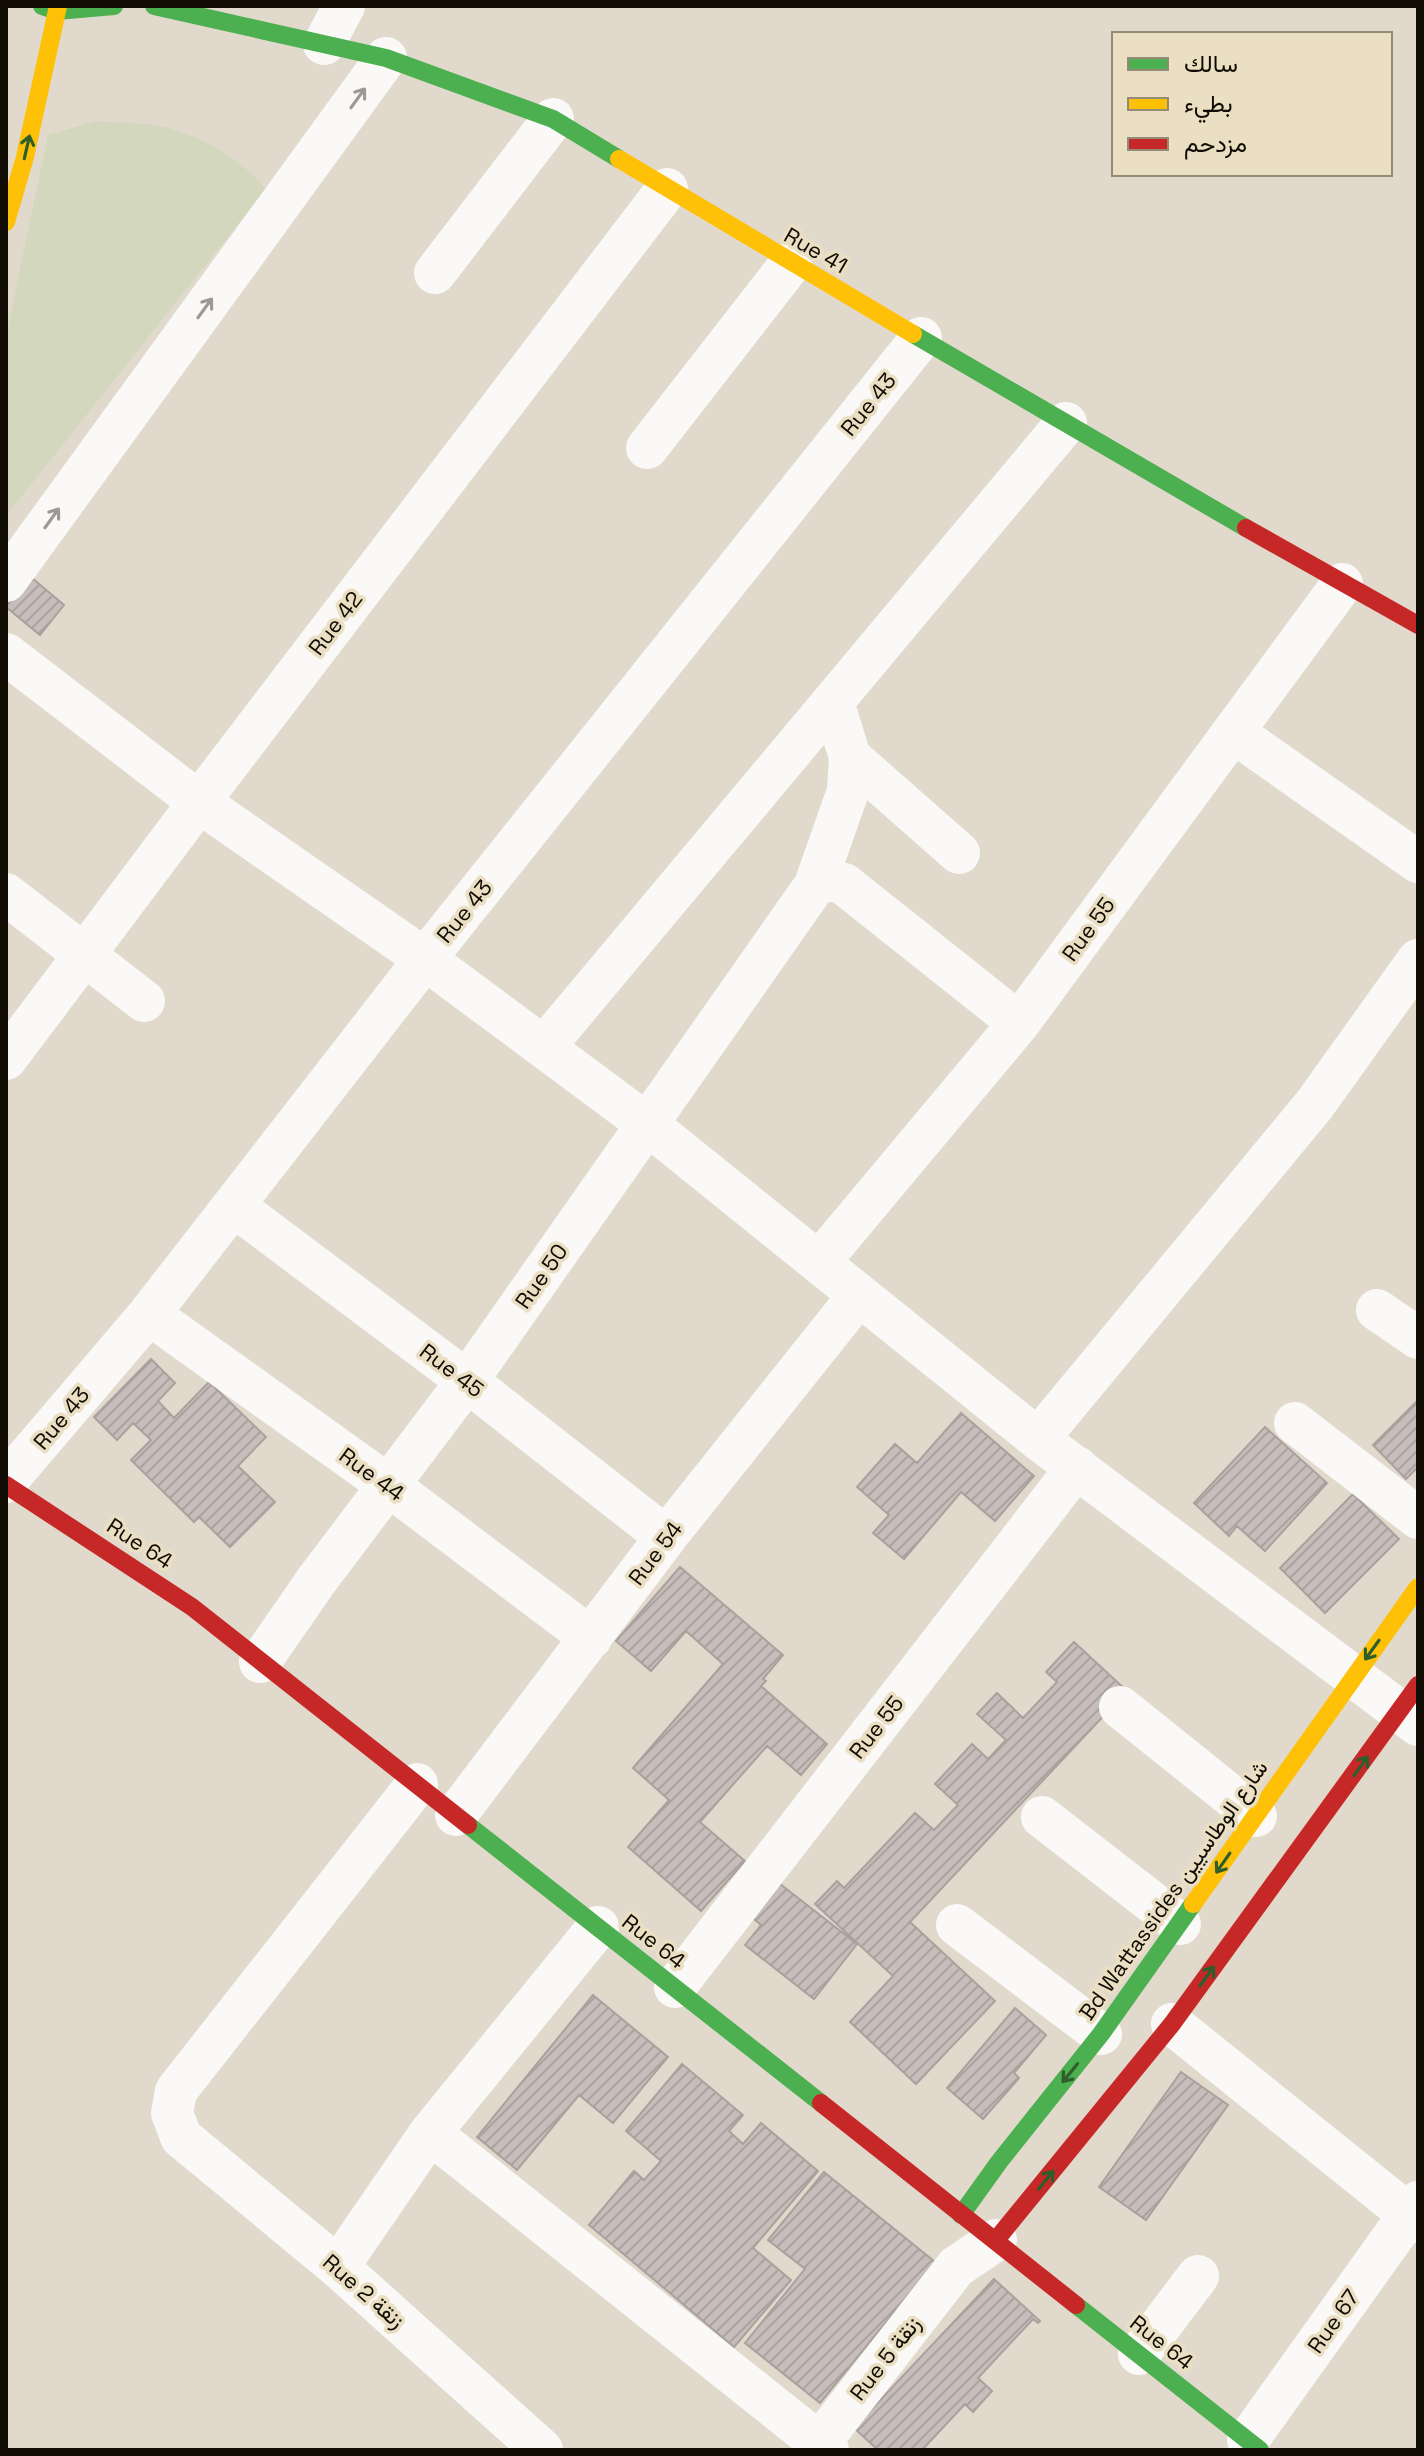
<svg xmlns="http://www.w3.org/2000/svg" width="1424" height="2456" viewBox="0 0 1424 2456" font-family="'Space Grotesk',Vazirmatn,sans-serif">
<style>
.park{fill:#d2d7bd}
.building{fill:url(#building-hatch);stroke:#aaa19e;stroke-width:2}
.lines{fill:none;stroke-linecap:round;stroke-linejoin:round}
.street{stroke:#faf9f7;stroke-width:42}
.fast{stroke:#4caf50;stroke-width:18}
.slow{stroke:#ffc107;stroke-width:18}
.jam{stroke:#c62828;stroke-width:18}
.oneway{stroke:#9c9a96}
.oneway2{stroke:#2e5e2a}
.labels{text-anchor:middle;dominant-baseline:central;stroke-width:7;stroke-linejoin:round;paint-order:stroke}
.street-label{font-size:22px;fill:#100c04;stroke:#eadec3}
</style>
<defs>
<pattern id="building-hatch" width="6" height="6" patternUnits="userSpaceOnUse" patternTransform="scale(2)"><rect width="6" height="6" fill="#c7bebb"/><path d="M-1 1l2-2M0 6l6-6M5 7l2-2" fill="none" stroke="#aaa29f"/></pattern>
</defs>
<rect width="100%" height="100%" fill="#e1dacc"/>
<!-- park -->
<path class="park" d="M96,121C119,123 143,122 165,127C202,136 242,160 266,189L6,516V336L48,135Z"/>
<!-- building -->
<path class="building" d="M26,573L64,605L40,635L6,607V597Z
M151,1359L175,1383L158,1401L174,1418L209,1382L266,1437L238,1466L275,1502L230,1547L199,1517L194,1522L131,1460L151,1440L133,1423L117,1440L94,1417Z
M1418,1400V1467L1406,1479L1373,1445Z
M961,1413L1034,1476L995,1521L961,1492L904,1559L873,1533L889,1515L857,1487L895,1444L917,1463Z
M1265,1427L1327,1483L1265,1551L1237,1526L1229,1536L1194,1503Z
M1353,1494L1399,1539L1325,1613L1280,1568Z
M680,1567L783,1655L763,1679L766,1681L761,1686L827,1744L801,1775L767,1746L700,1822L745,1861L701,1911L628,1847L669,1800L633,1768L723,1664L686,1631L651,1671L616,1641Z
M1074,1642L1127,1691L910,1922L995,2001L916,2084L850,2022L893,1976L815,1904L837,1881L844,1888L915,1813L934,1830L958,1805L935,1784L972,1744L988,1759L1006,1740L977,1714L997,1693L1023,1718L1057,1682L1046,1672Z
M775,1880L857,1944L814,1999L745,1945L761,1925L748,1914Z
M593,1995L668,2057L613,2123L579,2095L517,2170L477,2137Z
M1015,2008L1046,2035L1014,2073L1019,2078L983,2119L947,2088Z
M682,2064L743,2115L729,2131L743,2144L761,2123L818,2171L753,2248L791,2280L734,2347L589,2225L634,2171L644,2180L661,2161L626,2131Z
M1181,2072L1228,2105L1146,2220L1099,2187Z
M824,2172L935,2262L820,2403L745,2343L805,2269L768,2240Z
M994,2279L1040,2321L1038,2323L1033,2319L978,2378L992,2391L973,2412L965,2404L922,2450H878L854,2428Z"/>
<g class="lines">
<!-- street -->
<path class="street" d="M324,44L344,6
M435,273L553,119
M647,448L791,263
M6,581L386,58
M6,654L199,802L425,959L647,1124L1038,1439L1418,1725
M1233,732L1418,862
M850,757L959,853
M815,885L831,880L844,884L1019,1023
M6,894L144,1001
M544,1047L1066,423
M6,1059L199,802L667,189
M234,1206L467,1381L666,1537
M820,1261L1019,1023L1342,584
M1377,1310L1418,1338
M149,1314L388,1485L591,1638
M1295,1423L1418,1518
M1038,1439L1315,1104L1418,960
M6,1482L149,1314L425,959L921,338
M260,1662L316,1581L467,1381L815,885L848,791L850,757L833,702
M1120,1707L1256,1816
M417,1784L176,2091L172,2113L181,2137L338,2267L542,2450
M456,1815L666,1537L859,1295
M1042,1817L1180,1924
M957,1925L1101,2034
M675,1987L1077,1467
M1172,2024L1418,2222
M430,2133L828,2450
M338,2267L430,2133L598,1927
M1139,2354L1198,2276
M1248,2440L1418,2202
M814,2450L956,2267L996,2240"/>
<!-- fast -->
<path class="fast" d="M42,6L57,11L114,6
M154,6L386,58L553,119L619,159
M913,334L1246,528
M468,1825L821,2103
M961,2215L999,2162L1101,2034L1193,1904
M1076,2305L1260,2450"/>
<!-- slow -->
<path class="slow" d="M619,159L913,334
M6,222L25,157L58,6
M1193,1904L1418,1587"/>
<!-- jam -->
<path class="jam" d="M1246,528L1418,625
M6,1485L192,1607L468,1825
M821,2103L1076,2305
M996,2240L1172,2024L1418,1685"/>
</g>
<!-- one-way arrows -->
<defs><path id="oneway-shaft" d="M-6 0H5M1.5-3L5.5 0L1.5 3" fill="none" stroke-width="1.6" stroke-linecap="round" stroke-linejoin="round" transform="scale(2)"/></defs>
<g class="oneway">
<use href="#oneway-shaft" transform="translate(358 98) rotate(-54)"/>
<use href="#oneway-shaft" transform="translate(205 308) rotate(-54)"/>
<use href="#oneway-shaft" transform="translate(52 518) rotate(-54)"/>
</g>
<g class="oneway2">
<use href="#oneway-shaft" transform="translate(27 147) rotate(-77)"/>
<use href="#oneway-shaft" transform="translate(1372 1650) rotate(126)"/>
<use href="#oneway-shaft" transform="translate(1361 1766) rotate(-54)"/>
<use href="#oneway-shaft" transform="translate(1223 1863) rotate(125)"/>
<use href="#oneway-shaft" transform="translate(1207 1976) rotate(-54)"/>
<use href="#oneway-shaft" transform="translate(1070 2073) rotate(129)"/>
<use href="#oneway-shaft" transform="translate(1046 2180) rotate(-51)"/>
</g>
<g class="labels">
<!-- street labels -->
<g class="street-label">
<text transform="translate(816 250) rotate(30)">Rue 41</text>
<text transform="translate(868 404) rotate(-51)">Rue 43</text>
<text transform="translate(335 623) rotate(-53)">Rue 42</text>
<text transform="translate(464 911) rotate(-51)">Rue 43</text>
<text transform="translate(1088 929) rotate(-54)">Rue 55</text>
<text transform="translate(541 1276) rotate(-55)">Rue 50</text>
<text transform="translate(452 1370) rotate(37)">Rue 45</text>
<text transform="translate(61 1418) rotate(-50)">Rue 43</text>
<text transform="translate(372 1474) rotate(36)">Rue 44</text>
<text transform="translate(140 1543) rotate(33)">Rue 64</text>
<text transform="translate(655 1553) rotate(-53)">Rue 54</text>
<text transform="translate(876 1727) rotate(-52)">Rue 55</text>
<text transform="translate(1173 1890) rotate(-55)">Bd Wattassides شارع الوطاسيين</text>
<text transform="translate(654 1941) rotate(38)">Rue 64</text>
<text transform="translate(364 2291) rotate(41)">Rue 2 زنقة</text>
<text transform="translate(1333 2321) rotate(-55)">Rue 67</text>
<text transform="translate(1162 2342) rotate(38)">Rue 64</text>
<text transform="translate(885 2358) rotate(-52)">Rue 5 زنقة</text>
</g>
</g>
<!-- border -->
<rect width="1424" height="2456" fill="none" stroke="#100c04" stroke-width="16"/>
<!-- legend -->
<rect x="1112" y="32" width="280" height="144" fill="#eadec3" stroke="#938a77" stroke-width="2"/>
<rect x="1128" y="58" width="40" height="12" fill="#4caf50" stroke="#938a77" stroke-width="2"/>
<text x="1184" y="72" font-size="24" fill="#100c04">سالك</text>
<rect x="1128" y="98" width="40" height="12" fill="#ffc107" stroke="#938a77" stroke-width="2"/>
<text x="1184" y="112" font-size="24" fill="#100c04">بطيء</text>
<rect x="1128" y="138" width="40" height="12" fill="#c62828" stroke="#938a77" stroke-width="2"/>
<text x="1184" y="152" font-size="24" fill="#100c04">مزدحم</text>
</svg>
